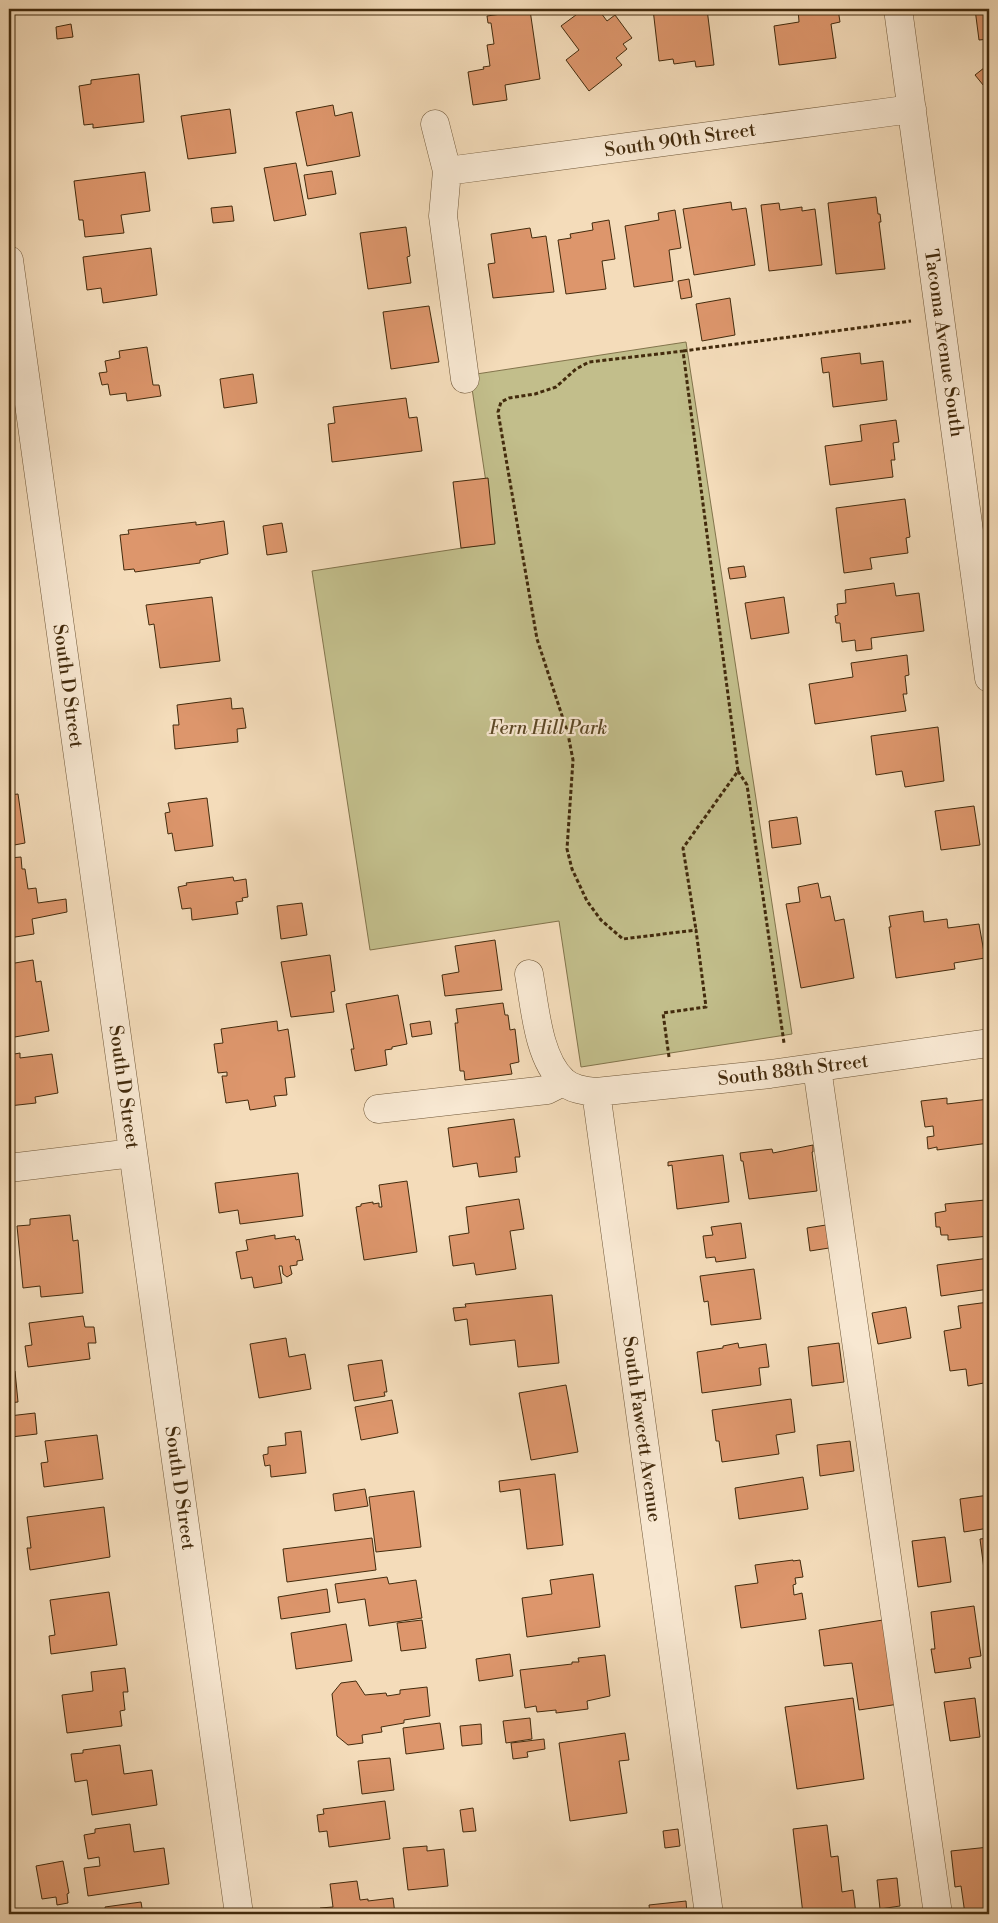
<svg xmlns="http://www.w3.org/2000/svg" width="998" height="1923" viewBox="0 0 998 1923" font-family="'Libre Bodoni',serif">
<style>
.green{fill:#c2be8b;stroke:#82744c}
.building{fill:#dd966c;stroke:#432b0d}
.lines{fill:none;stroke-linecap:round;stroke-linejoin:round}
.minor-casing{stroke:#6f5738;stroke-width:29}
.path{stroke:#432b0d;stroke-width:3;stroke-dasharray:4 2.5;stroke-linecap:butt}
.minor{stroke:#f8e8d2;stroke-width:28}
.labels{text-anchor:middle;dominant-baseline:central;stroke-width:4.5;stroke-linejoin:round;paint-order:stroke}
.street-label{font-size:19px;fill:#432b0d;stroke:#f8e8d2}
.park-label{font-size:19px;font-style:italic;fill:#5c4826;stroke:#f8e8d2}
</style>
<rect width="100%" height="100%" fill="#f4dcba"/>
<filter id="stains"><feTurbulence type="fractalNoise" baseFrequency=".004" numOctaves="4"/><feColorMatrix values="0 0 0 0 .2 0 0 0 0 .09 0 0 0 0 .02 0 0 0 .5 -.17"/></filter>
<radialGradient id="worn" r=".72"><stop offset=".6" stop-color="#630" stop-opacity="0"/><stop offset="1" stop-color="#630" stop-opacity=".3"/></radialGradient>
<!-- green -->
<path class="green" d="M686,342L792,1034L581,1067L559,921L370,950L312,571L495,543L470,375Z"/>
<!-- building -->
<path class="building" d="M584,9H598L607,21L615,15L632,38L623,44L627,49L616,58L622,65L589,91L566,60L579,50L561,26Z
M653,9H707L714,65L696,67L695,61L674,64L673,59L659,61Z
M798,9H838L840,22L831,24L836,58L779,65L774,26L799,22Z
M975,9H989V39L979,40Z
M530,10L540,79L505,85L507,100L473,105L468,72L484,69L483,67L490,66L487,45L494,44L491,23H488L487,16Z
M71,24L73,37L57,39L56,27Z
M989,64V89L988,91L975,75Z
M139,74L144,122L93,128V124L84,125L79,86L91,84V80Z
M333,105L335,116L352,112L360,156L307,166L296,112Z
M230,109L236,153L188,159L181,116Z
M296,163L306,215L274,221L264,168Z
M332,171L336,194L308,199L304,175Z
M145,172L150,211L121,215L124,233L85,237L83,220H79L74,181Z
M876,197L878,214H880L881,222H879L885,269L836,274L828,203Z
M731,202L732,210L746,208L755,265L694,275L683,209Z
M779,203L780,210L802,207V211L815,209L822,265L769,271L761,205Z
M232,206L234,221L213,223L211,208Z
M675,210L681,248L669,250L673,281L634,287L625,226L659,220L658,213Z
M609,220L615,259L602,261L606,289L566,294L558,240L571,238L570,234L593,230L592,223Z
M406,227L410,256L407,257L411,283L368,289L360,233Z
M530,228L532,238L546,236L554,292L493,298L488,264L495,263L491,234Z
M151,248L157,295L103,303L101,288L87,290L83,257Z
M689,279L692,297L681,299L678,281Z
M730,298L735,335L702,341L696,304Z
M429,306L439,362L391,369L383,312Z
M147,347L153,385H159L161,396L127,401L126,393L110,395L108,384L102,385L99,373L107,372L105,361L120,358L119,351Z
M860,353L861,364L883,361L887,400L833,407L829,372L823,373L821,358Z
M253,374L257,403L224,408L220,379Z
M406,398L409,418L417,417L422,451L332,462L328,424L335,423L333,407Z
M896,420L899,442L893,443L895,460H891L893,477L830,485L825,446L862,441L860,425Z
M488,478L495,544L461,548L453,482Z
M905,499L910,537L906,538L908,553L870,558L872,569L844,573L836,508Z
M224,521L228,554L200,560V563L135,572L134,569L124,570L120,535L129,534L128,530L196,522V525Z
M282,523L287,552L267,555L263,526Z
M744,566L746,577L730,579L728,568Z
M894,583L896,596L919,593L924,631L871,638L872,649L856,651L855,640L842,642L840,623H836L835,616L838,615L837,604L846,603L845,590Z
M212,597L220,661L160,668L154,624L149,625L146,605Z
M784,597L789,633L751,639L745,603Z
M907,655L909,675L905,676L907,694H903L906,711L815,724L809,684L853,677L851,663Z
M231,698L232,709L243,708L246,728L237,729L238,742L175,749L173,725H179L177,705Z
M938,727L944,781L905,787L902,771L876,775L871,736Z
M18,794L25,843L9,846V795Z
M207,798L213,846L175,851L172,833L168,834L165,813L170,812L168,803Z
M974,806L980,845L941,850L935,811Z
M797,817L801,844L772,848L769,821Z
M21,857L22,869H25L28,889L36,888L38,903L66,899L67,912L32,919L34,934L9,938V858Z
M233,877L234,881L246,879L248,897L242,898L243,901L236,902L238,914L192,920L191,908L182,909L178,887L187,885L186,883Z
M818,883L821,898L830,896L835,921L844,919L854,978L801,988L786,904L800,902L798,887Z
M302,903L307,935L281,939L277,906Z
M923,911L924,922L947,919L948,928L979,924L985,958L954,963L955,969L896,978L889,927H891L889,916Z
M495,940L502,990L445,996L442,975L459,972L455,946Z
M330,955L335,991L331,992L334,1012L291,1017L281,962Z
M33,960L36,982L41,981L49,1031L9,1038V964Z
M398,995L407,1044L392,1047V1049L385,1050L387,1065L355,1071L351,1049H354L346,1004Z
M503,1003L505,1015H508L510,1030L515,1029L519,1062L510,1064L512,1074L465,1080L464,1071H460L455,1023H458L456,1009Z
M277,1021L278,1031L288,1029L295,1077L285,1078L287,1095L274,1096L276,1106L250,1110L248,1100L226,1103L222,1076H227V1072L218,1073L214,1044L223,1043L221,1029Z
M430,1021L432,1034L412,1037L410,1024Z
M20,1053V1058L52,1054L58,1093L35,1097L36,1103L9,1106V1055Z
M947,1098V1104L989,1099V1143L937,1150V1147L928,1149L927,1137L934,1136L933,1126L925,1127L921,1101Z
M514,1119L520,1157H515L517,1172L479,1177L477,1163L453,1167L448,1128Z
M813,1145V1152H812L817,1191L749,1199L743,1161H741L740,1153L772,1149L773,1153Z
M723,1155L729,1202L677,1209L672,1165L668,1166V1162Z
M298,1173L303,1216L240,1224L238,1210L219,1213L215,1183Z
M407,1181L417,1252L364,1260L356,1207L361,1206V1204L373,1202V1204L379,1203V1207H382L379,1185Z
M519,1199L524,1229L510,1231L516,1269L476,1275L474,1263L453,1266L449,1236L469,1233L466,1207Z
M985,1200V1211L989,1210V1221H987L989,1236L948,1240V1235H941L940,1227H936L935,1213L946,1211L945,1204Z
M70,1215L73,1241L78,1240L83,1293L41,1297L40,1286L23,1288L17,1226L30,1225V1219Z
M741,1223L746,1258L716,1262L715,1257L706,1258L703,1236L713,1235L711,1227Z
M826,1225L829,1248L810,1251L807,1228Z
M275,1235V1239L295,1236L296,1240L299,1239L303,1260L297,1261V1265L290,1266L292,1274L287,1277L283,1274L282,1266H279L282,1283L254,1288L252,1277L241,1279L236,1252L248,1250L246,1240Z
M989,1258V1289L941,1296L937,1265Z
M754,1269L761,1319L711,1325L708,1301L704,1302L700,1276Z
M552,1295L559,1363L518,1367L515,1340L470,1345L467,1319L455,1321L453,1308L466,1307L465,1304Z
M989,1302V1382L968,1386L966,1369L950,1371L944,1331L961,1328L958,1306Z
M906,1307L911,1338L878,1344L872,1313Z
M83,1316L85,1327H94L96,1343H88L90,1359L28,1367L25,1346L32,1345L29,1323Z
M286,1338L289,1357L305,1354L311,1389L259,1398L250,1344Z
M738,1343L739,1348L766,1344L769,1367L759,1368L761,1385L702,1393L697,1352L723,1348V1346Z
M839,1343L844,1382L812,1386L808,1347Z
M382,1360L387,1392H384L385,1396L354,1401L348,1365Z
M15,1371L18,1402L9,1403V1372Z
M566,1385L578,1452L531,1460L519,1393Z
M791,1399L795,1432L776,1435L779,1454L722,1462L719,1441H716L712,1410Z
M392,1400L398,1433L361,1440L355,1407Z
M35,1413L37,1434L11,1437L9,1416Z
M301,1431L306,1473L271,1477L270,1465L265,1466L263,1455L268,1454V1447L286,1445L285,1433Z
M97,1435L103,1479L44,1487L41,1463L48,1462L45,1441Z
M850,1441L854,1471L820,1476L817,1445Z
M555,1474L563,1545L527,1549L520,1489L500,1492L499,1481Z
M803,1477L808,1509L739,1519L735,1488Z
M365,1489L368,1506L335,1511L333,1494Z
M414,1491L421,1547L376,1552L369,1497Z
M989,1495V1528L964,1532L960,1499Z
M104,1507L110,1557L30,1570L27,1548H31L27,1517Z
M945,1537L951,1582L918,1587L912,1541Z
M372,1538L376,1570L287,1582L283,1549Z
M989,1538V1584H986L980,1539Z
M793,1560V1561L800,1560L803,1577L795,1578L796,1584L793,1585L794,1595L802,1593L806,1619L741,1628L735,1586L758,1583L755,1565Z
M593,1574L600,1627L527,1637L522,1598L552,1594L550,1580Z
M387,1577L389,1584L416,1580L422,1618L369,1626L365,1599L338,1603L335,1584Z
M327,1589L330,1612L281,1619L278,1597Z
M109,1592L117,1645L51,1654L49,1636L55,1635L50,1600Z
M974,1606L981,1656L969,1658L971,1668L935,1673L931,1649H935L931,1612Z
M422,1620L426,1648L401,1651L397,1623Z
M883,1620L892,1678H890L896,1684L899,1704L859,1710L852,1663L824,1666L819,1630Z
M346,1624L352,1661L296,1669L291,1633Z
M510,1654L513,1676L479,1681L476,1659Z
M605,1655L610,1696L587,1701L588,1709L556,1713V1710L537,1712L536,1706L525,1708L520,1670L572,1664V1662H579L578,1658Z
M125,1668L128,1692H123L125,1710L120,1711L122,1726L67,1733L62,1695L93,1691L91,1672Z
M356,1681L365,1695L386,1693L387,1696L400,1694V1690L427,1687L430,1716L404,1720V1723L381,1727L382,1732L362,1735L363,1743L348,1745L337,1736L332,1694L341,1683Z
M989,1697V1716H987L984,1698Z
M853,1698L864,1779L797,1789L785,1707Z
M975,1698L980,1737L950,1741L944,1702Z
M530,1718L532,1739L506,1743L503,1721Z
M440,1723L444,1749L406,1754L403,1728Z
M481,1724L482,1744L462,1746L460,1726Z
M625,1733L629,1760L619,1761L627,1813L570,1821L559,1743Z
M544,1739L545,1749L527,1752L528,1757L513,1759L511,1743Z
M120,1745L124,1774L152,1770L157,1805L92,1815L87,1780L75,1782L71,1754L83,1753V1750Z
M390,1758L394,1790L362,1794L358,1761Z
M385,1801L390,1839L329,1847L327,1831L319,1832L317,1815L324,1814L323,1809Z
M473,1808L476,1831L463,1832L460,1810Z
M130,1824L134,1852L164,1848L169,1884L88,1896L84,1868L100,1866L99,1857L88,1859L84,1835L95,1833V1829Z
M827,1825L831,1857L838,1856L842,1892L853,1890L856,1914H803L793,1829Z
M678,1829L680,1846L665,1848L663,1831Z
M427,1846V1851L444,1849L448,1886L408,1890L403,1848Z
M989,1847V1914H965L961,1886L955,1887L951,1851Z
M63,1861L69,1893L67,1894L68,1903L57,1905L56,1897L42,1899L36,1866Z
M897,1878L900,1906L880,1909L877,1880Z
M357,1881L360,1900L368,1899V1901L393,1898L395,1914H320V1908L333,1907L330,1884Z
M686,1901L687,1914H650L649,1905Z
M141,1902L143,1914H106L105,1907Z"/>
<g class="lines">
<defs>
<path id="minor" d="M898,9L989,678
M435,124L447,171L443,216L465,379
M447,171L912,109
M9,260L239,1914
M529,974C535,1007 538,1058 563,1081C571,1089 584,1091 596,1092L770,1074L989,1043
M817,1068L938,1914
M596,1092L709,1914
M378,1109L547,1090L563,1082
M9,1168L133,1153"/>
</defs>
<!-- minor casing -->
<use href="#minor" class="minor-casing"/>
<!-- path -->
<path class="path" d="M683,351L911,321
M738,771L747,785L784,1043
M669,1057L663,1013L706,1007L696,930L623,939L601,920L587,901L572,869L567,849L573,760L568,734L537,639L498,412L501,402L509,398L535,394L556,387L576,369L589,362L683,351L738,771L683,848L696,930"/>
<!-- minor -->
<use href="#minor" class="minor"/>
</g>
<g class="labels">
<!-- street labels -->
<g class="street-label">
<text transform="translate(680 140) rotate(-8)">South 90th Street</text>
<text transform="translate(944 343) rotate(82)">Tacoma Avenue South</text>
<text transform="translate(68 686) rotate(82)">South D Street</text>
<text transform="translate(793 1070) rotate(-7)">South 88th Street</text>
<text transform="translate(124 1087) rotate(82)">South D Street</text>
<text transform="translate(642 1429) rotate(82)">South Fawcett Avenue</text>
<text transform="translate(180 1488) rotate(82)">South D Street</text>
</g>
<!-- park labels -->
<g class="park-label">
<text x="548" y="728">Fern Hill Park</text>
</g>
</g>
<!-- margin -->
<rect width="998" height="1923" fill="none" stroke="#f4dcba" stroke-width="30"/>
<rect x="10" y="10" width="978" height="1903" fill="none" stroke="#432b0d" stroke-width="2.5"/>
<rect x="15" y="15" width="968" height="1893" fill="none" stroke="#432b0d"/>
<rect width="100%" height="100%" filter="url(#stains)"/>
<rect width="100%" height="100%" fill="url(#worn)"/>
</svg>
